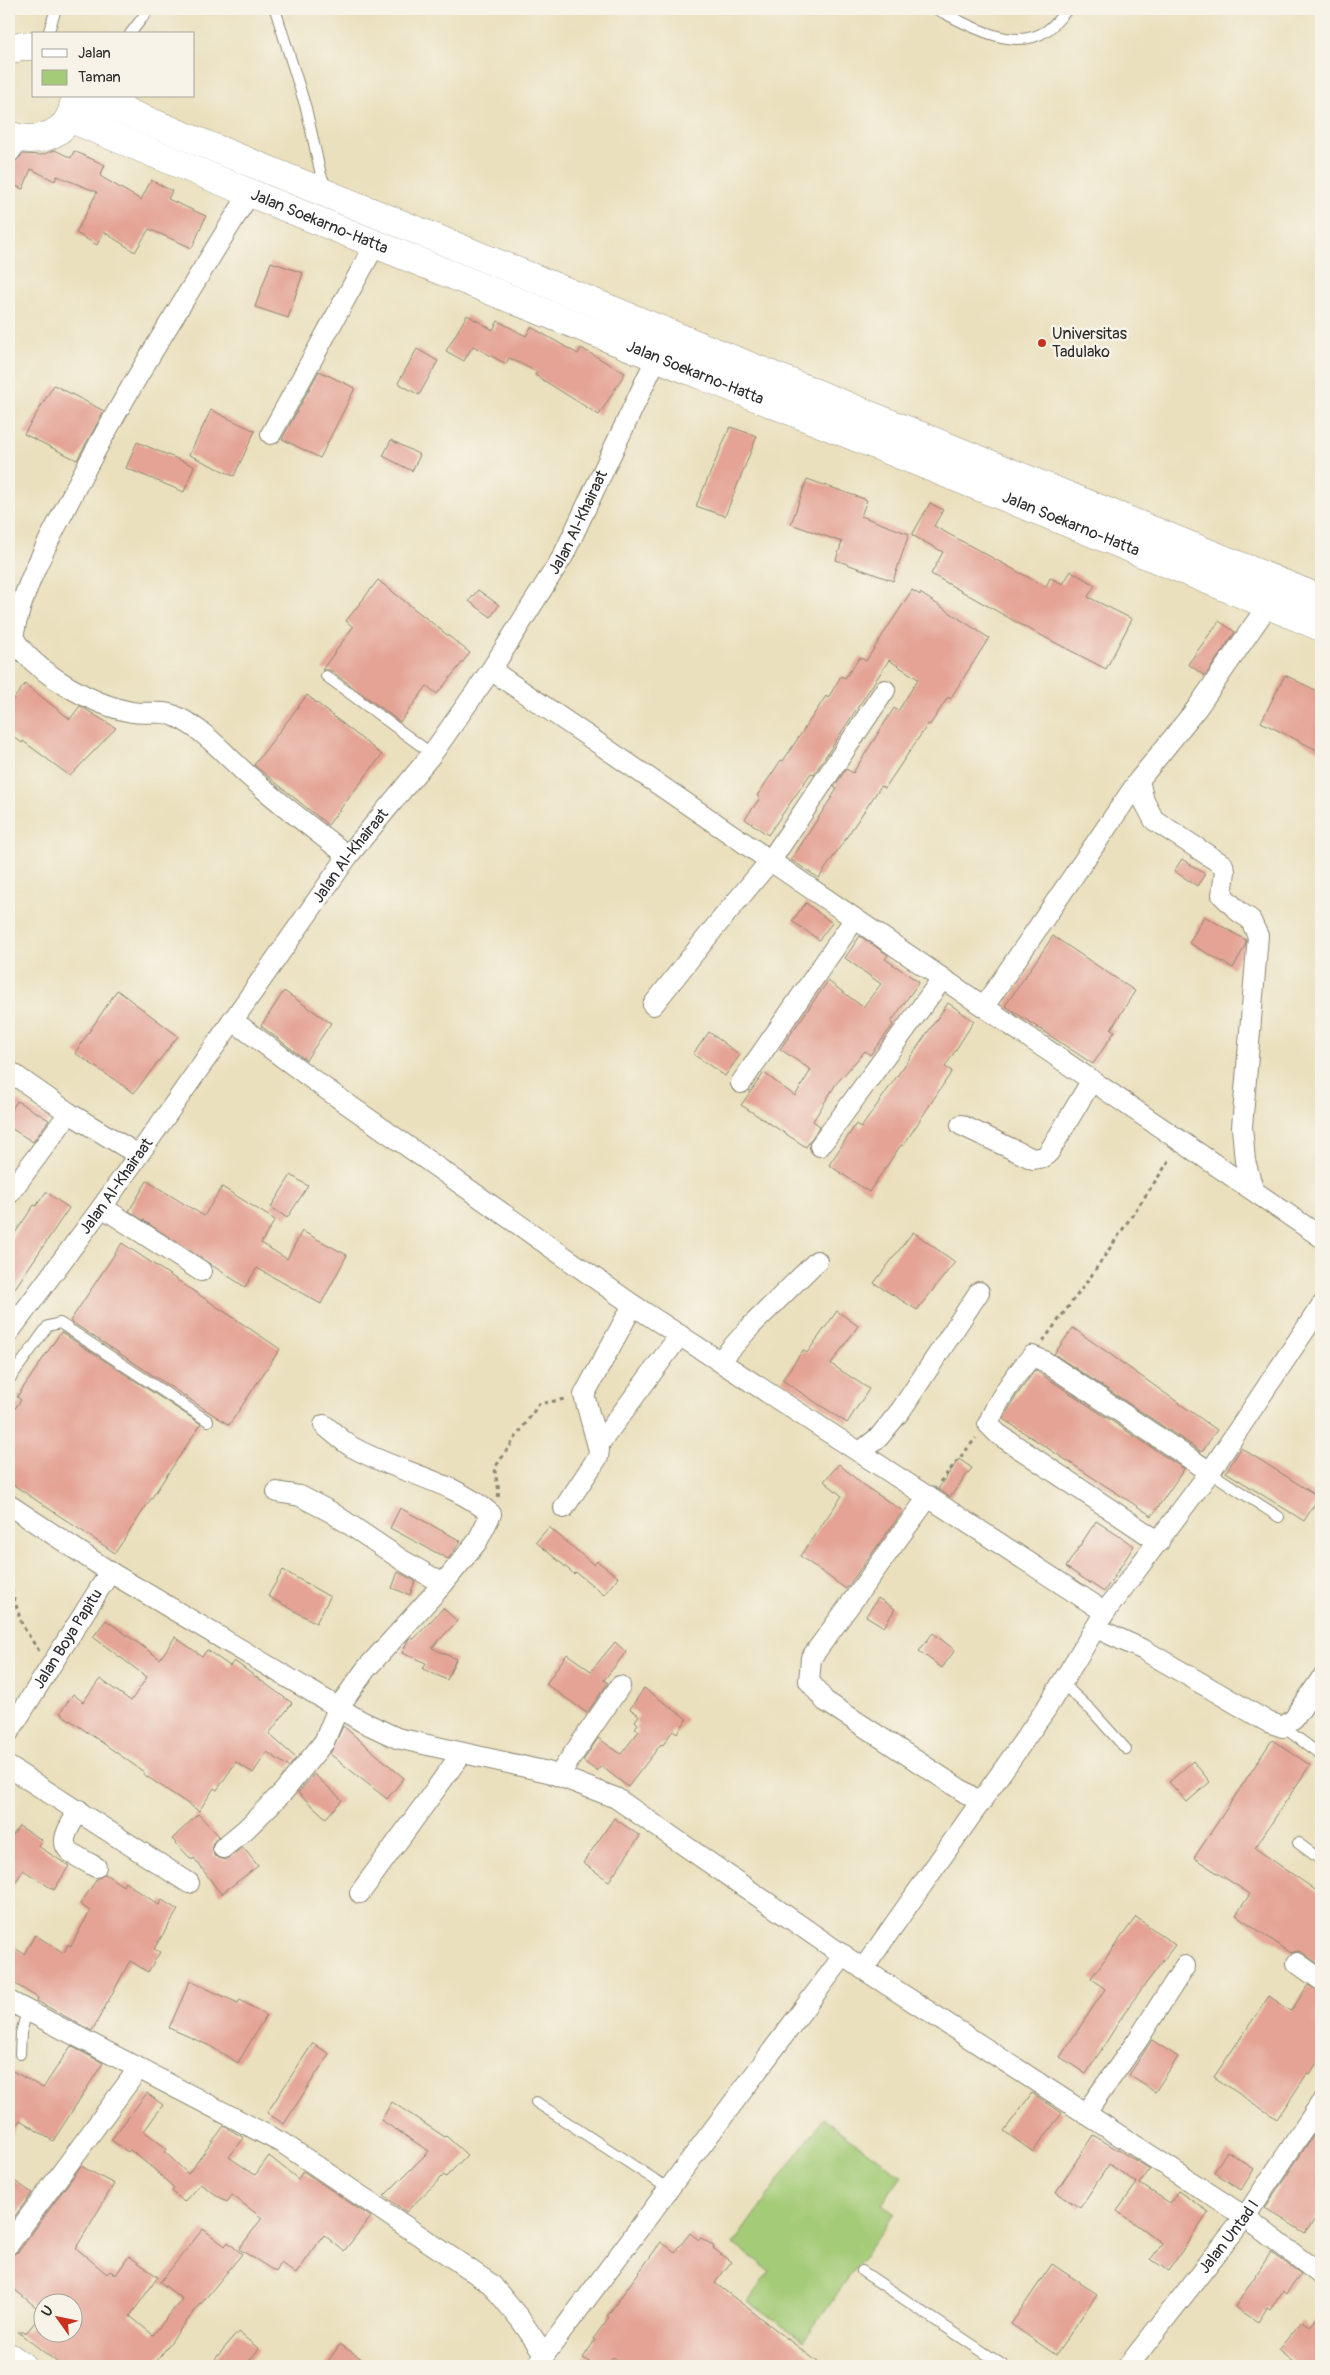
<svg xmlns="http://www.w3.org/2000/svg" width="1330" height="2375" viewBox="0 0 1330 2375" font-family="Pangolin,sans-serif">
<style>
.green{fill:#a4cb77;stroke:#687b51}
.building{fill:#e4a394}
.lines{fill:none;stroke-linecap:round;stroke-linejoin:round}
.lane-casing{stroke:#8a8674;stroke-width:12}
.street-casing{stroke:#8a8674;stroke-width:22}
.primary-casing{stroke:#8a8674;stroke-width:29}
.highway-casing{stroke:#8a8674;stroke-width:29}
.path{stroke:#8a8674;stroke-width:3;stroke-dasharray:4 4;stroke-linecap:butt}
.lane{stroke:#fff;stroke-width:10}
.street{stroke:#fff;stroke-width:20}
.primary{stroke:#fff;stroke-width:28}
.highway{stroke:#fff;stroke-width:28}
.poi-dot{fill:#c8321e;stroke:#f7f3e8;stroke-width:2}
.labels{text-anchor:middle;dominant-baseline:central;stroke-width:5;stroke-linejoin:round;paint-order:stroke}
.street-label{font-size:16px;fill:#2b2b2b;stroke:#f7f3e8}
.poi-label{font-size:16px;fill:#2b2b2b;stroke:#f7f3e8;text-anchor:start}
</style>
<rect width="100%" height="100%" fill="#f7f3e8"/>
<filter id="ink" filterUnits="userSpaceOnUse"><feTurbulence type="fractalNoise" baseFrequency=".02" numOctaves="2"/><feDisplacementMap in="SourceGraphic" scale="10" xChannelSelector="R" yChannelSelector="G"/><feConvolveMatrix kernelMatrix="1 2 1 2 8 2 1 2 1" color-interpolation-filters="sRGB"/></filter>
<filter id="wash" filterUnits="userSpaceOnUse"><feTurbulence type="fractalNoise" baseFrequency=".0096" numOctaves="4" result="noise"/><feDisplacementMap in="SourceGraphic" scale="20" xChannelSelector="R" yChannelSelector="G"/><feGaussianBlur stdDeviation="1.12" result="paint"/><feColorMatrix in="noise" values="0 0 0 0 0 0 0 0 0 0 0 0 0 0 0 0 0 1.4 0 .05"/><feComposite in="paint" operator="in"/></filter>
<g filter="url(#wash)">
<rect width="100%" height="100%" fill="#eae0bd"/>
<!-- green -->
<path class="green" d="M823,2119L902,2176L882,2204L895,2213L803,2341L748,2301L770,2270L733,2244Z"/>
<g id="blocks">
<!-- building -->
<path class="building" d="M55,150L71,158L74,151L105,165L100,176L141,200L151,180L172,191L168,199L206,216L192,248L149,229L135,252L104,232L97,245L76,233L97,192L57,176L55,181L31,169L23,189L9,183V174L13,164L23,154L41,155Z
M271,262L303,273L288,318L255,307Z
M467,315L493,330L498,321L526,336L531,327L578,354L581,348L625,373L599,415L535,375L537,372L509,358L506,364L473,346L464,361L446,351Z
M417,349L438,361L419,395L398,383Z
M319,371L355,388L320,458L282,439Z
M54,385L104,411L77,460L24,434Z
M211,410L255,431L234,476L189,455Z
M730,427L757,436L725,516L696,506Z
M391,440L420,455L412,471L383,456Z
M137,442L194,466L184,492L126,468Z
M807,479L867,500L861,516L909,534L893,581L836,560L842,542L791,524Z
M930,503L943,510L934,526L1046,587L1050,578L1063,584L1071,571L1095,585L1088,597L1132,619L1106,669L1025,627L931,574L943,552L912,535Z
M378,580L470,653L437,694L427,686L400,722L330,670H322L353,627L346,621Z
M478,590L499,605L491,617L469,601Z
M912,590L920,595V593L989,638L950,699L948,697L930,725L928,724L885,788L881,786L819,878L791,860L837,789L834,787L846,769L853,773L894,708L898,711L918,679L889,660L814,774L811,773L768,835L745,819L760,798L757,796L781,760L783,761L826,696L828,698L841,676L845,678L860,657L866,661Z
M1219,621L1235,632L1205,676L1188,664Z
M1285,675L1321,693V752L1261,722Z
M25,684L70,719L80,706L116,728L70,776L23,741L22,743L9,733V705Z
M307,695L382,755L328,825L254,765Z
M1182,859L1205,874L1197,886L1174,871Z
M806,903L832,923L819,940L792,921Z
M1204,916L1246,940L1245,946L1233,968L1189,943Z
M860,936L888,955L885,959L919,982L891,1022L893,1025L870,1055L865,1051L836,1084L813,1121L820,1126L806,1147L741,1105L764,1073L795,1096L811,1070L780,1049L828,981L863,1007L881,984L845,958Z
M1053,936L1135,991L1111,1029L1115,1031L1093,1064L1005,1006Z
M117,990L178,1036L134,1093L75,1053Z
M284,991L331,1023L306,1060L261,1026Z
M948,1003L974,1021L945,1067L952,1071L903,1146L901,1145L869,1192L829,1165L856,1124L861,1128Z
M709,1032L740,1055L725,1076L693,1054Z
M17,1101L49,1120L33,1142L9,1127V1114Z
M291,1175L308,1186L287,1218L271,1207Z
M147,1181L204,1216L222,1187L275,1220L261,1243L287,1259L302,1231L347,1255L321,1304L257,1268L245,1287L129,1211Z
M46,1192L69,1208L9,1297V1242L34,1205L36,1206Z
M913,1232L955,1262L917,1310L874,1283Z
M122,1243L280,1349L229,1425L70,1321Z
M837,1311L858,1326L831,1364L869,1389L847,1423L782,1380L803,1350L807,1353Z
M1073,1328L1217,1430L1202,1452L1054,1354Z
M61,1332L201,1424L115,1553L9,1482V1417L21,1400L17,1397Z
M1035,1370L1184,1469L1152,1516L1003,1419L1017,1395Z
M1241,1448L1319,1497L1304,1521L1226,1472Z
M959,1459L972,1468L950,1497L938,1489Z
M839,1464L863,1485L903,1511L846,1589L800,1556L842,1496L824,1481Z
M400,1508L461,1541L448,1559L390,1528Z
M1096,1521L1134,1546L1104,1592L1066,1567Z
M549,1527L594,1565L597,1561L618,1577L604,1595L576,1572L574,1574L536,1542Z
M283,1570L330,1597L316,1623L268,1596Z
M398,1572L415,1581L410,1595L392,1588Z
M878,1598L895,1609L884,1627L866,1616Z
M443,1608L457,1621L432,1648L456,1659L447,1680L423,1669L426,1663L402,1653L408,1640L410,1638L414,1639Z
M106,1620L160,1659L175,1637L202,1656L207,1650L230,1666L234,1661L292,1703L269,1734L296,1758L289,1767L267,1752L253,1773L236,1762L217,1790L214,1788L199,1811L143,1774L144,1772L60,1713L73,1694L83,1702L100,1679L131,1701L147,1677L93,1637Z
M933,1633L955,1650L942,1668L919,1651Z
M615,1642L626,1652L604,1680L608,1683L587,1713L546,1684L567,1654L591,1671Z
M644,1688L687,1719L677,1733L673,1730L663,1745L661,1744L628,1787L601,1766L597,1771L583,1761L598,1738L621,1754L639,1731L635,1728L638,1724L635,1721L639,1715L630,1709Z
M343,1726L404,1778L387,1799L330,1754Z
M1272,1740L1310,1765L1255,1848L1321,1894V1966L1303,1953L1298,1951L1291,1953L1236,1915L1250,1894L1194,1858Z
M1193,1761L1210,1782L1187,1802L1169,1782Z
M314,1774L342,1800L326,1818L298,1793Z
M198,1814L219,1836L212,1844L214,1856L225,1860L243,1847L258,1866L221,1894L194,1858L192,1860L172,1839Z
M614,1818L640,1836L609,1881L583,1863Z
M19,1826L42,1840L38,1846L69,1866L54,1890L23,1870L9,1893V1841Z
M105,1874L123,1886L125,1882L159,1905L162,1900L178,1910L154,1949L160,1952L148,1972L130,1961L92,2031L37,2001L38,1998L9,1980V1944L24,1954L35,1935L64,1953L68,1944L71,1946L90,1911L80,1904L97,1879Z
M1136,1917L1175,1945L1129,2006L1086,2074L1060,2057L1105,1989L1091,1978Z
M190,1981L238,2003L240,2000L266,2015L238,2063L210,2046L169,2028Z
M1308,1985L1321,1992V2057L1309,2075L1307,2074L1277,2119L1214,2077L1269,1996L1291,2011Z
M1152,2040L1178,2057L1155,2092L1129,2075Z
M313,2043L329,2054L284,2124L267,2113Z
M71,2046L103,2063L53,2141L20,2120L9,2139V2069L43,2088Z
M147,2093L163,2105L144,2131L167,2149L165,2152L188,2174L224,2126L244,2138L229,2157L255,2175L269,2156L298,2179L303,2171L371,2217L344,2251L324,2235L296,2274L281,2263L276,2272L239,2249L262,2218L232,2195L227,2202L200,2184L184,2202L172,2191L174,2188L155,2170L130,2150L128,2152L111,2140Z
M1032,2093L1062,2113L1033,2152L1004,2131Z
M392,2102L445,2137L446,2136L467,2155L446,2177L444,2175L406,2212L384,2196L429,2151L381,2120Z
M1321,2124V2211L1305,2233L1265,2208Z
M1093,2135L1150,2169L1140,2184L1170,2203L1178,2191L1209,2212L1168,2271L1151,2259L1162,2243L1117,2211L1137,2183L1109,2164L1080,2208L1056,2192Z
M1227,2151L1254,2169L1241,2190L1214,2172Z
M81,2166L114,2184L76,2248L107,2274L110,2271L116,2275L129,2256L158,2277L130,2316L153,2335L182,2299L160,2282L203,2229L225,2246L228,2242L242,2254L182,2327L153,2366H62L18,2332H27L42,2313V2332H72V2302H42V2312L9,2285V2256L19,2251Z
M9,2177L32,2193L9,2224Z
M690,2233L699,2240L701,2238L714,2246L713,2248L731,2262L715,2283L823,2366H626L613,2357L607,2366H595L583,2358L595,2340L593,2339L609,2317L607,2316L661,2242L675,2252Z
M1271,2252L1301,2274L1286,2294L1283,2291L1270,2310L1267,2308L1258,2322L1235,2307Z
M1052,2264L1097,2294L1056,2355L1011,2324Z
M1321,2312V2366H1298L1278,2350L1302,2321L1310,2327Z
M238,2332L259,2349L245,2366H209Z
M340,2344L372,2366H325Z"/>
</g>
</g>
<g filter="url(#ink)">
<use href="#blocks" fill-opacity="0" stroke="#8a8674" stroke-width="1"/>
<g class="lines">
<defs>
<path id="lane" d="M275,9L306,108L321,175L327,188
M936,9C966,24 1013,53 1046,31C1054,26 1061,16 1068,9
M48,34L56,9
M130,34L149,9
M326,676L432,754
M9,1380L48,1326L60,1323L208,1421
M1210,1472L1279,1517
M1062,1683L1092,1711L1126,1749
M1283,1727L1321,1755
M1298,1843L1321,1860
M20,2054L21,2033L27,2011
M536,2102L669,2189
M862,2271L1004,2366"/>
<g id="street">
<path d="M9,153L20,138"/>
<path d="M249,194C187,296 121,397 67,505C45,548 22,589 13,637C33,672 93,705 132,712C148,715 162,709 177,717C205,730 227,757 250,777C281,805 315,830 348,856"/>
<path d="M271,434L376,243"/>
<path d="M491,670L1321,1237"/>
<path d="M1139,780L1144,801L1154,820L1223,865L1225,871L1222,895L1239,912L1250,919L1258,936L1242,1127L1245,1161L1253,1189"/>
<path d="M653,1005L715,927L771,860L885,690"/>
<path d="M985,1005L1139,780L1197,708L1268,605"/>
<path d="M232,1020L316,1082L633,1305L1105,1612"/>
<path d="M9,1071L69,1113L137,1154"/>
<path d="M741,1083L854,920"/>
<path d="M961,1125L1033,1159L1044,1157L1049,1152L1092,1080"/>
<path d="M820,1146L942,979"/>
<path d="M9,1194L69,1113"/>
<path d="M102,1207L201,1271"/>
<path id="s1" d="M9,1332L102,1207L348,856L432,754L491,670L563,556L656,359"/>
<path d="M720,1361L751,1326L817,1261"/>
<path d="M599,1444L680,1335"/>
<path d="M860,1452L879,1437L901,1410L979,1292"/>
<path d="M277,1492L300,1496L331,1512L402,1560L443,1584"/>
<path d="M929,1496L811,1658L809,1681L825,1701L981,1803"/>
<path d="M9,1505L110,1572L361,1721L397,1738L548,1772L616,1798L863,1969L1245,2217L1321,2275"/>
<path d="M564,1508L598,1457L599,1450L584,1395L633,1305"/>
<path d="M1159,1542L998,1434L988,1424C998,1400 1015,1375 1032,1356L1044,1361L1210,1472"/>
<path d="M1096,1628L1144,1650L1268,1722L1283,1727L1294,1719L1321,1679"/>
<path id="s2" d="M9,1732L110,1572"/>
<path d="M9,1767L189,1883"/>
<path d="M559,1775L620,1686"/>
<path d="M79,1810C57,1847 59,1847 96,1867"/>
<path d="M223,1848L246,1829L284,1791L324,1742L338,1708L366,1669L443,1584L477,1542L491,1514C452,1480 396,1472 352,1447C342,1441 333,1432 324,1425"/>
<path d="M360,1893L462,1753"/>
<path d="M1297,1963L1321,1980"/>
<path d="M863,1969L1046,1709L1105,1612L1210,1472L1321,1306"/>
<path d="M9,2001L284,2144L491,2284L520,2319L545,2355"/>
<path d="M1085,2114L1137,2041L1185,1966"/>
<path d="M9,2244L139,2068"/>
<path d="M536,2366L844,1955"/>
<path id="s3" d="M1128,2366L1245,2217L1321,2103"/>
</g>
<g id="primary">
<path d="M9,51L18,46H34"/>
<path d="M87,96L1321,599"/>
<path id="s4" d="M69,118C485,293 906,453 1321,627"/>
<path d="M9,135C30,143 56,139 69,119C72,114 73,106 75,100"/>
</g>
<path id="highway" d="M9,2357L22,2366"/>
</defs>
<!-- lane casing -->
<use href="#lane" class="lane-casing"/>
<!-- street casing -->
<use href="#street" class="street-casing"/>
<!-- primary casing -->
<use href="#primary" class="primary-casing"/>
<!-- highway casing -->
<use href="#highway" class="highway-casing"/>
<!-- path -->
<path class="path" d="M1043,1341L1089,1279L1171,1158
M940,1482L976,1438
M498,1497C501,1487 493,1477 496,1466L539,1404L565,1399
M9,1582L22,1625L39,1651"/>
<!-- lane -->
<use href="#lane" class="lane"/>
<!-- street -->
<use href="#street" class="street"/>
<!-- primary -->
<use href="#primary" class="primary"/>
<!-- highway -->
<use href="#highway" class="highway"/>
</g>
</g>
<!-- markers -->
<circle class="poi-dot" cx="1042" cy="343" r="5"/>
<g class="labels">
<!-- street labels -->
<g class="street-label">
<text stroke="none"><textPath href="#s4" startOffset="271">Jalan Soekarno-Hatta</textPath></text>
<text stroke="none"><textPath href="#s4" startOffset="676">Jalan Soekarno-Hatta</textPath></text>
<text stroke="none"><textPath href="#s1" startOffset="991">Jalan Al-Khairaat</textPath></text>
<text stroke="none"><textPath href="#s4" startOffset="1081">Jalan Soekarno-Hatta</textPath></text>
<text stroke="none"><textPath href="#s1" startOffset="586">Jalan Al-Khairaat</textPath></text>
<text stroke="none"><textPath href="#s1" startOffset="181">Jalan Al-Khairaat</textPath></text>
<text stroke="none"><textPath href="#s2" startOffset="110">Jalan Boya Papitu</textPath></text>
<text stroke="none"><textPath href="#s3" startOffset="164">Jalan Untad I</textPath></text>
</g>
<!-- poi labels -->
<g class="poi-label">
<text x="1052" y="334">Universitas<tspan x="1052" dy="18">Tadulako</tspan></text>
</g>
</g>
<!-- margin -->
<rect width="1330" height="2375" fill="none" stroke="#f7f3e8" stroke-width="30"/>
<!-- legend -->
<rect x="32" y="32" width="162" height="65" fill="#f7f3e8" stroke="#a5a39c"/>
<rect x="42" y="49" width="25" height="8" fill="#ffffff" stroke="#a5a39c"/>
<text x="78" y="58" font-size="15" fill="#2b2b2b">Jalan</text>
<rect x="42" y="70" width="25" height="15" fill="#a4cb77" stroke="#a5a39c"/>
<text x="78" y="82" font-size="15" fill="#2b2b2b">Taman</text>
<!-- north arrow -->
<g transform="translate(58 2318) rotate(303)"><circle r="24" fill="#f7f3e8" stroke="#a5a39c"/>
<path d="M0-4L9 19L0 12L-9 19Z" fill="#c8321e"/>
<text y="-8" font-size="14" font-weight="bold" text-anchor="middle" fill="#2b2b2b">U</text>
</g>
</svg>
